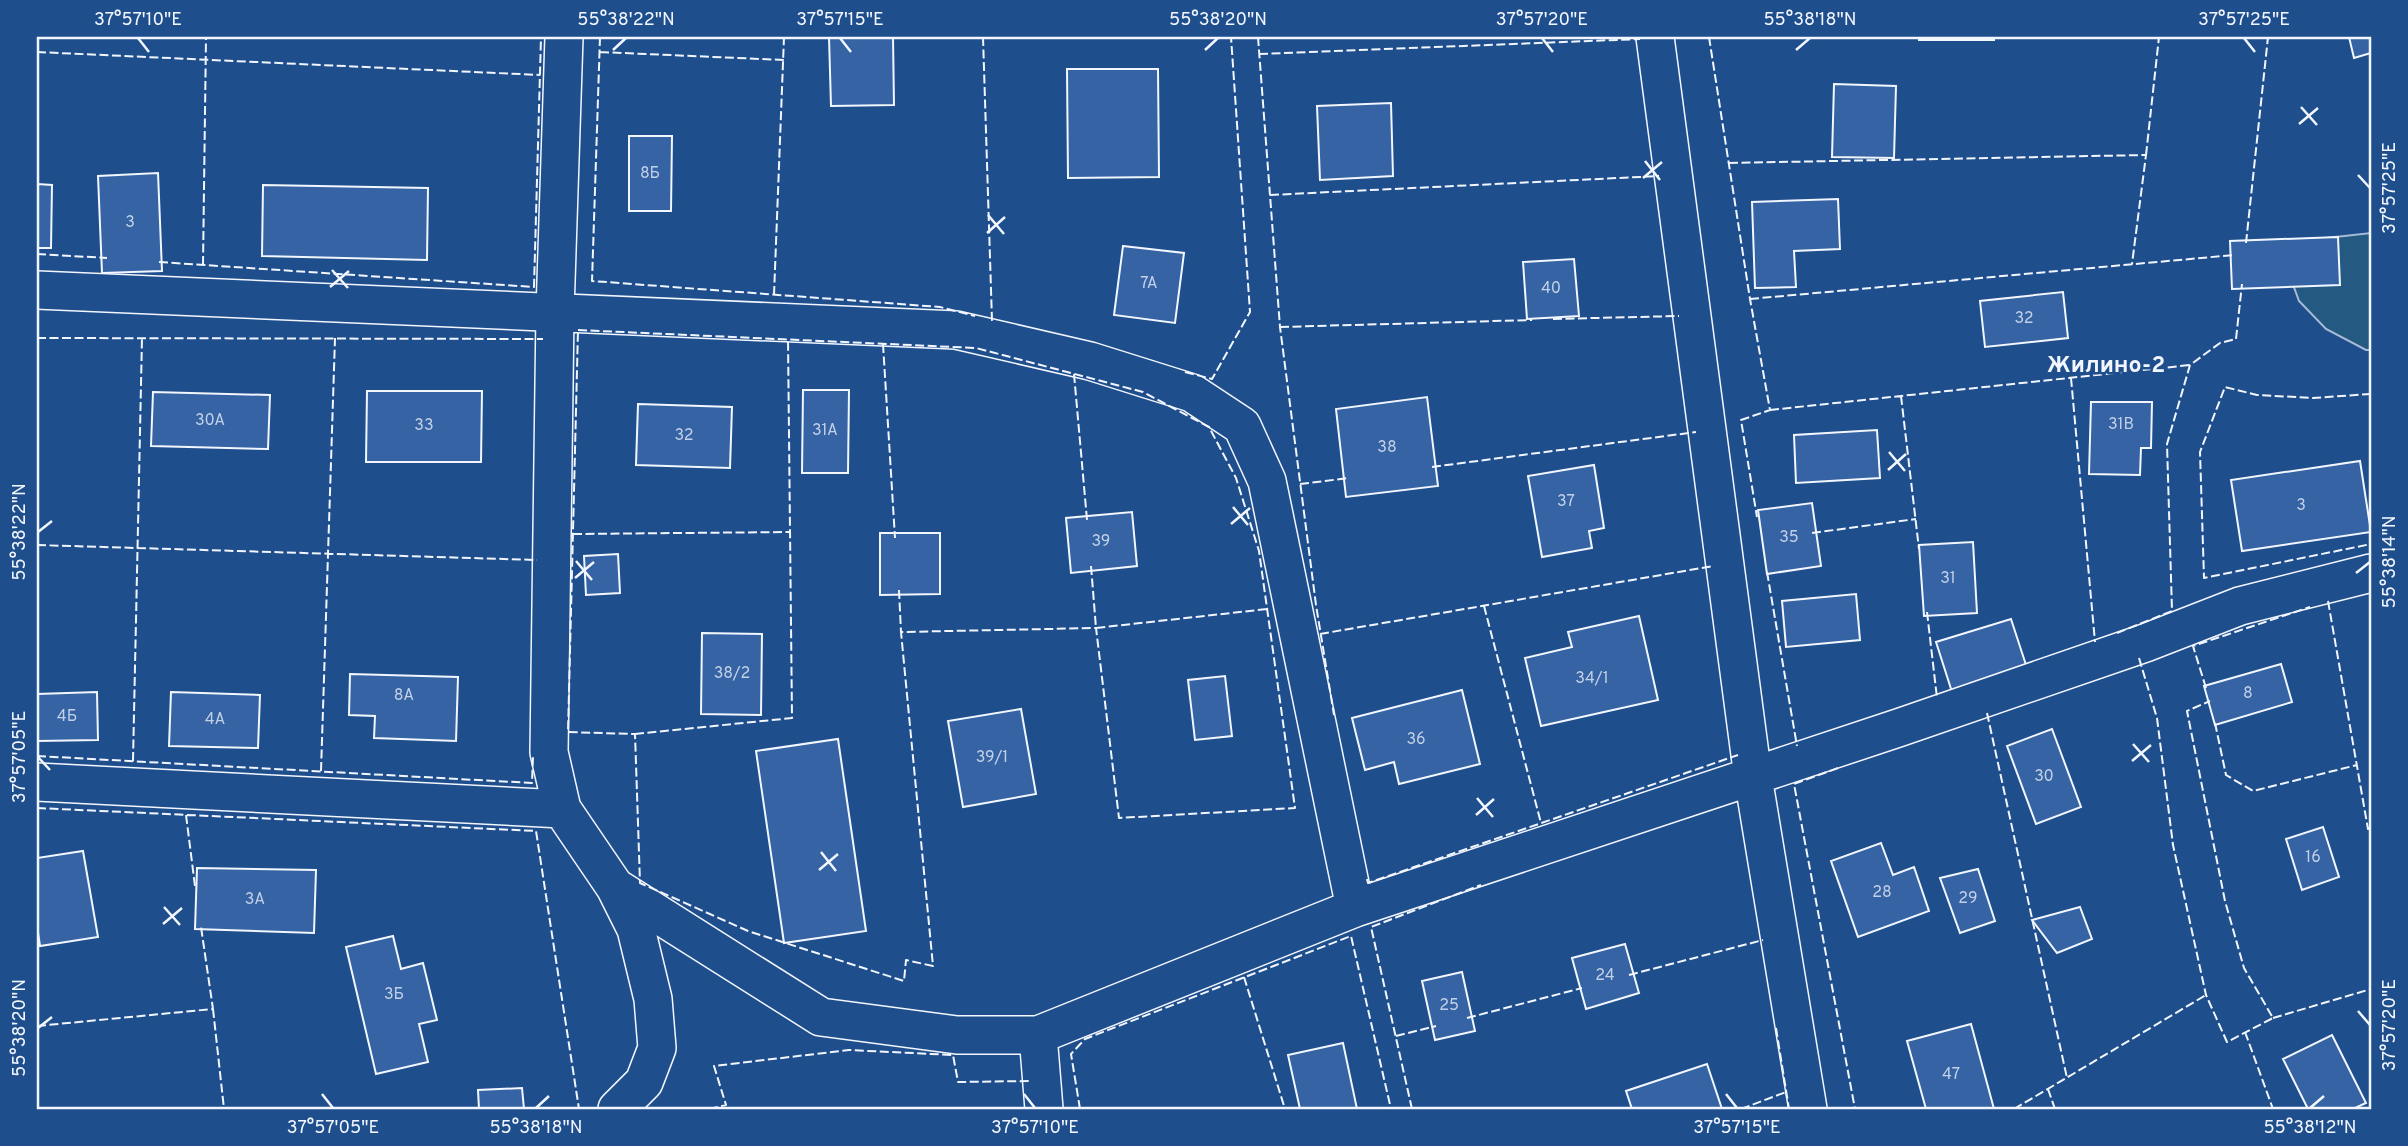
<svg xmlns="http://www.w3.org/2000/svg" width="2408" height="1146" viewBox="0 0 2408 1146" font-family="Overpass,sans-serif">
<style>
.green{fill:#245a82;stroke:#a8bbd7;stroke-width:2}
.building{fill:#3563a3;stroke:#f2f6ff;stroke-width:2}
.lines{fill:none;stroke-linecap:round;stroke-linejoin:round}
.minor-casing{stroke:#f2f6ff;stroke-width:40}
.minor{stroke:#1f4e8c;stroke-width:37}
.fence{stroke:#f2f6ff;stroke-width:2;stroke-dasharray:9 3.5;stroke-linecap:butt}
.ticks{fill:none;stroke:#f2f6ff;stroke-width:2.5}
.labels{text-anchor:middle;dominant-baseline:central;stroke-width:5;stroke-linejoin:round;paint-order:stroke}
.number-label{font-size:16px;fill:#c3d1e8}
.quarter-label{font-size:23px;font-weight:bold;fill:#f2f6ff;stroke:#1f4e8c}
.neatline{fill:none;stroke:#f2f6ff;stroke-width:2.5}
.ticks-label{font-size:18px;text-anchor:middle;fill:#f2f6ff}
</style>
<rect width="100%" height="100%" fill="#1f4e8c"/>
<!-- green -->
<path class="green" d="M2371,233V350H2366L2326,329L2299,301L2291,279L2326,238Z"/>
<!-- building -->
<path class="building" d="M829,37H893L894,105L831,106Z
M1919,37H1994V40H1919Z
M2349,37H2371V53L2354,58Z
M1067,69H1158L1159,177L1068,178Z
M1834,84L1896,86L1894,158L1832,157Z
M1391,103L1393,176L1320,180L1317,106Z
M629,136H672L671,211H629Z
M158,173L162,271L102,273L98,176Z
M37,184L52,185L51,248H37Z
M263,185L428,188L427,260L262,256Z
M1838,199L1840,249L1794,251L1796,287L1755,288L1752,202Z
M2338,237L2340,285L2232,289L2230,241Z
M1123,246L1184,253L1175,323L1114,315Z
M1574,259L1579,316L1527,319L1523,262Z
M2063,292L2068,338L1985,347L1980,301Z
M803,390H849L848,473H802Z
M367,391H482L481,462H366Z
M153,392L270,395L268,449L151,446Z
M1427,397L1438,486L1346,497L1336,409Z
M2091,402H2152L2151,448H2141L2140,475L2089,474Z
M638,404L732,407L730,468L636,465Z
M1877,430L1880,478L1796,483L1794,435Z
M2360,461L2371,532L2242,551L2231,480Z
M1594,465L1604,528L1589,531L1592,548L1542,557L1528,476Z
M1812,503L1821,566L1767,574L1758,510Z
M1132,512L1137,566L1071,573L1066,518Z
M880,533H940V594L880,595Z
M1973,542L1977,613L1924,616L1919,545Z
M618,554L620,593L586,595L584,556Z
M1856,594L1860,640L1786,647L1782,601Z
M1639,616L1658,700L1541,726L1525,658L1572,647L1568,632Z
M2011,619L2027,668L1952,692L1936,642Z
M702,633L762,634L761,715L701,714Z
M2281,664L2292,702L2215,725L2204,686Z
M350,674L458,677L456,741L374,738L375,716L349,715Z
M1225,676L1232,736L1195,740L1188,680Z
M1462,690L1480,764L1399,784L1394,762L1365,770L1352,718Z
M97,692L98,740L37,741V694Z
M171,692L260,695L258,748L169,746Z
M1021,709L1036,794L963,807L948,721Z
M2052,729L2081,807L2036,824L2007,746Z
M838,739L866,931L784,943L756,751Z
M2323,827L2339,877L2302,890L2286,839Z
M1881,843L1893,875L1914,867L1929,911L1858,937L1831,861Z
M83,851L98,937L40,946L37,926V858Z
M197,868L316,870L314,933L195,929Z
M1978,869L1995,921L1960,933L1940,878Z
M2080,907L2092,939L2057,953L2032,920Z
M393,936L401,969L423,963L437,1020L419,1024L428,1062L376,1074L346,947Z
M1625,944L1639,993L1586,1009L1572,958Z
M1462,972L1475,1031L1435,1040L1422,981Z
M1971,1024L1994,1109H1926L1907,1041Z
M2332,1035L2366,1103L2353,1109H2308L2283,1059Z
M1343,1043L1357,1109H1300L1288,1055Z
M1707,1064L1722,1109H1632L1626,1091Z
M522,1088L524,1109H479L478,1090Z"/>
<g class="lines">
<defs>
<path id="minor" d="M564,37L555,312L549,752L562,809L615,887L821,1017L957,1035H1038L1044,1109
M1655,37L1753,777L1808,1109
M37,290L956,330L1090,361L1192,393L1242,426L1267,481L1355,908
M37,782L562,809
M615,887L636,929L653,999L657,1048L644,1082L617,1109
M1038,1035L1355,908L1898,728L2145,643L2240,606L2371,573"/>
</defs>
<!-- minor casing -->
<use href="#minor" class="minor-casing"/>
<!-- minor -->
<use href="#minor" class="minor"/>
<!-- fence -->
<path class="fence" d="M600,37L592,281L940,307L975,316
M983,37L992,321
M1258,37L1280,327L1316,605L1334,715
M1709,37L1750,299L1770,410L1741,420L1757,517
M37,52L540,75
M600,52L784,60
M1259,54L1640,39
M2146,155L2159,37
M1729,163L2146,155L2132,264
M1270,195L1659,176
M2246,243L2268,37
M37,254L107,258
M159,262L534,287L541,37
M203,265L206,37
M774,295L784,37
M1750,299L2234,255
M1553,319L1679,316
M1280,327L1532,320
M578,330L976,348L1143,392L1209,427L1236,478L1259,551L1295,808L1119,818L1096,628L901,632L933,966L906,960L904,981L748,931L640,883L635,734L568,732Z
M37,338L543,339
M883,344L895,538
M1185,372L1212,379L1250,312L1231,37
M1074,374L1087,520
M2071,378L2095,642
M2371,394L2313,398L2257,395L2225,387L2200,452L2204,578L2371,544
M1901,396L1919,549
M1770,410L2190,365
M1432,467L1696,432
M1300,484L1349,478
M1812,533L1916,519
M573,534L790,532
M37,545L537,560
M1091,566L1096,628L1267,609
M1767,572L1797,746
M899,590L901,632
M2328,601L2368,829L2371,828
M1484,606L1541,823
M1927,612L1937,698
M2117,633L2172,611L2167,444L2190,365L2220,343L2236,339L2242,284
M1320,634L1713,566
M2139,658L2157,718L2173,845L2206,995L2227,1042L2273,1018L2244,968L2225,901L2187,711L2210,701
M2206,688L2193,646L2310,607
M1987,713L2067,1078
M2215,723L2226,775L2253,791L2357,765
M635,734L792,718L788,340
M37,756L532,783L533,757
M133,761L142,338
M1838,768L1794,784L1855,1109
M321,771L335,338
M37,808L536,831L579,1109
M186,815L195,886
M1367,879L1368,883L1738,755
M1629,975L1763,940
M1244,977L1285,1109
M213,1009L224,1109
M1467,1018L1582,988
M2273,1018L2371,989
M37,1026L213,1009L201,927
M1776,1028L1789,1109
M2245,1032L2273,1109
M1396,1036L1436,1026
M2048,1089L2055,1109
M709,1109L726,1105L714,1066L849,1050L953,1055L958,1082L1029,1081
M1080,1109L1071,1054L1085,1039L1351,936L1391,1109
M1412,1109L1371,927L1481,885
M1741,1109L1786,1092
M2014,1109L2206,995"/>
</g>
<!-- ticks -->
<path class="ticks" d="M138,38L149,52M840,38L851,52M1542,38L1553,52M2244,38L2255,52M613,50L626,38M1205,50L1218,38M1796,50L1810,38M2301,107L2317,125M2299,124L2318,108M1645,161L1660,180M2358,175L2370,188M1643,178L1662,162M988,215L1004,234M987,233L1005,217M332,270L348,288M330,287L349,271M1889,452L1905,471M1888,470L1906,454M1233,507L1248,525M1231,524L1250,508M38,532L52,521M576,561L592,580M2356,573L2370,562M575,578L594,562M2133,744L2149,762M38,757L50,770M2132,761L2151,745M1477,798L1493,817M1476,815L1494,799M821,852L836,871M819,870L838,854M164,907L180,925M163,924L182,908M2358,1011L2370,1025M38,1028L52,1017M322,1094L333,1108M1024,1094L1035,1108M1726,1094L1737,1108M536,1108L549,1096M2310,1108L2324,1096"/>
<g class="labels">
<!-- number labels -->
<g class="number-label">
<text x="650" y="174">8Б</text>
<text x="130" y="223">3</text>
<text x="1149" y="284">7А</text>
<text x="1551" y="289">40</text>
<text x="2024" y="319">32</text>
<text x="210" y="421">30А</text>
<text x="2121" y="425">31В</text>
<text x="424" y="426">33</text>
<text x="825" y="431">31А</text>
<text x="684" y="436">32</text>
<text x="1387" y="448">38</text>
<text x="1566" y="502">37</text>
<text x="2301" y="506">3</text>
<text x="1789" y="538">35</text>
<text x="1101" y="542">39</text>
<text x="1948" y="579">31</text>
<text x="732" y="674">38/2</text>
<text x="1592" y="679">34/1</text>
<text x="2248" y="694">8</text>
<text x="404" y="696">8А</text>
<text x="67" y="717">4Б</text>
<text x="215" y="720">4А</text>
<text x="1416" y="740">36</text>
<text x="992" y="758">39/1</text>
<text x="2044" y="777">30</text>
<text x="2313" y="858">16</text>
<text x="1882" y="893">28</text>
<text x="1968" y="899">29</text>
<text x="255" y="900">3А</text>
<text x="1605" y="976">24</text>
<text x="394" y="995">3Б</text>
<text x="1449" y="1006">25</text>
<text x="1951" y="1075">47</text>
</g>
<!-- quarter labels -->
<g class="quarter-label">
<text x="2106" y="366">Жилино-2</text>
</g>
</g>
<!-- border -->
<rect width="2408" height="1146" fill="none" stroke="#1f4e8c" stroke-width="77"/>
<rect x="38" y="38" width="2332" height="1070" class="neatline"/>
<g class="ticks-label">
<text x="138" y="25">37°57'10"E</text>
<text x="626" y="25">55°38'22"N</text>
<text x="840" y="25">37°57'15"E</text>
<text x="1218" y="25">55°38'20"N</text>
<text x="1542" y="25">37°57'20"E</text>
<text x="1810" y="25">55°38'18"N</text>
<text x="2244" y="25">37°57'25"E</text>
<text transform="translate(2389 188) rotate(-90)" y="6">37°57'25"E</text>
<text transform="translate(19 532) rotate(-90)" y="6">55°38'22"N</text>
<text transform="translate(2389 562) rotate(-90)" y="6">55°38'14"N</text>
<text transform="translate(19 757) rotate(-90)" y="6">37°57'05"E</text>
<text transform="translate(2389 1025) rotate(-90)" y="6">37°57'20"E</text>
<text transform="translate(19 1028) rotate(-90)" y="6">55°38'20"N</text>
<text x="333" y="1133">37°57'05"E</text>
<text x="536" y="1133">55°38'18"N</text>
<text x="1035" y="1133">37°57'10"E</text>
<text x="1737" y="1133">37°57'15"E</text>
<text x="2310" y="1133">55°38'12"N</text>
</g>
</svg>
